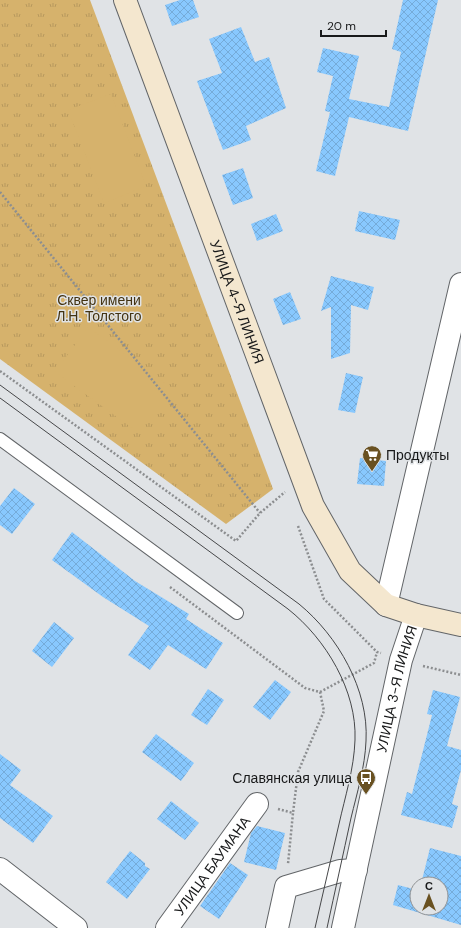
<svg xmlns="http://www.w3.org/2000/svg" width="461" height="928" viewBox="0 0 461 928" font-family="'DM Sans',sans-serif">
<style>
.park{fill:url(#park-tufts)}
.garden{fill:#d6b26c}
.building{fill:url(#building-cross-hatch)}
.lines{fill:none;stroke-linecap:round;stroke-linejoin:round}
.lane-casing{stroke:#626568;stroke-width:14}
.street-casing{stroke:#626568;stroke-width:24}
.secondary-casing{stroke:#626568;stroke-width:24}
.path{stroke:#8c8e90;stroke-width:2.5;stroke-dasharray:2 2;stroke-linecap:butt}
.lane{stroke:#fff;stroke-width:12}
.street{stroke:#fff;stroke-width:22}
.secondary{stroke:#f4e7cf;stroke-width:22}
.tram{stroke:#464749;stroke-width:1}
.labels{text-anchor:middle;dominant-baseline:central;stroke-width:3;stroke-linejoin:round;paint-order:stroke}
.park-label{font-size:14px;fill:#433312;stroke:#e0e3e6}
.street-label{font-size:14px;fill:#18191a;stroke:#e0e3e6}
.poi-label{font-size:14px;fill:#18191a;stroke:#e0e3e6;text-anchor:start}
</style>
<defs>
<pattern id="park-tufts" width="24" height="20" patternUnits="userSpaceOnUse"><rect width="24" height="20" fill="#d6b26c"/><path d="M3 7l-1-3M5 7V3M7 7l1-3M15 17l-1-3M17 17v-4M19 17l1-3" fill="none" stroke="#b7985d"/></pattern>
<pattern id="building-cross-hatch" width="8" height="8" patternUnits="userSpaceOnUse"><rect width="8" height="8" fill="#88c8fe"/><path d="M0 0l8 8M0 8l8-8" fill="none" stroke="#75abd9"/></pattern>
</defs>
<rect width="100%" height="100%" fill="#e0e3e6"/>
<!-- park -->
<path class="park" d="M0,0H90L273,489L226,524L0,359Z"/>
<!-- garden -->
<path class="garden" d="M111,94L146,186L104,203L68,110Z
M88,327L172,388L139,433L55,372Z"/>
<!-- building -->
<path class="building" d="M180,0H193L199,17L172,26L165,5Z
M403,0H438L408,131L349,117L335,176L316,171L330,112L325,111L333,76L317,72L323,48L359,56L349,99L389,107L401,52L392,49Z
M241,27L255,62L269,57L286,108L246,126L251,140L223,150L197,81L222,73L209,39Z
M243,168L253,198L233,205L222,175Z
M359,211L400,220L395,240L355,231Z
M276,214L283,231L257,241L251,224Z
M331,276L374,287L368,310L351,305L350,353L331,359V307L321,311Z
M290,292L301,319L283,325L273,299Z
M346,373L363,377L355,413L338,410Z
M360,458L386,461L384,486L357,484Z
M14,488L35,504L12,534L0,525V506Z
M72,532L135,581L189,614L186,619L223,643L206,669L168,645L150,670L128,655L149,626L103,597L52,560Z
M54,622L74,638L52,667L32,651Z
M275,680L291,692L270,720L253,707Z
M208,689L224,700L207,725L191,715Z
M433,690L460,697L447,746L461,750V770L452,804L458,806L452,828L401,815L407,792L412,794L432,715L427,714Z
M156,734L194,763L181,781L142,752Z
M0,754L21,770L10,785L53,816L33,843L0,818Z
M171,801L199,823L185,840L157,819Z
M257,826L285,833L276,870L244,862L251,833Z
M430,848L461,856V925L393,905L398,885L417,890V908H441V884H421Z
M130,851L145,863V866L150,869L127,899L106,882Z
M230,863L248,875L219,919L200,906Z"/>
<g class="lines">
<defs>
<path id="lane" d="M0,439L237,613"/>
<g id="street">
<path d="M386,605L461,284"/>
<path d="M0,869L76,928"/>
<path id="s1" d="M167,928L257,804"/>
<path d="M277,928L286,887L340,871L356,870"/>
<path id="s2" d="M343,928L401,660L416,615"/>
</g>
<g id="secondary">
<path id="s3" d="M125,0L313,506L350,571L386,605L416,615L461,625"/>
</g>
</defs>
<!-- lane casing -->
<use href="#lane" class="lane-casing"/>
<!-- street casing -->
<use href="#street" class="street-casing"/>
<!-- secondary casing -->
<use href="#secondary" class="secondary-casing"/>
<!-- path -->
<path class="path" d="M0,192L260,513
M0,371L236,541L260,513L285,492
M298,526L324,599L377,652L381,653
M170,587L305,688L320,692L324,711L298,772L293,813
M423,666L461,675
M320,692L374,663L377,652
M278,809L293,813L288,864"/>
<!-- lane -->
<use href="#lane" class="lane"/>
<!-- street -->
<use href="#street" class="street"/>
<!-- secondary -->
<use href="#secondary" class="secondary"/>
<!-- tram -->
<path class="tram" d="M0,385L299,604C338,636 369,690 366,741C365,767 357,793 351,818C343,855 335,891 327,928
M0,398L288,609C326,639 357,691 355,740C354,769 345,797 339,824C331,859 323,893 315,928"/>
</g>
<!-- icons -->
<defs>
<symbol id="supermarket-pin" viewBox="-11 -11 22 30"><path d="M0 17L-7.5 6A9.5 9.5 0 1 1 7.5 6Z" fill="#695121" stroke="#e0e3e6"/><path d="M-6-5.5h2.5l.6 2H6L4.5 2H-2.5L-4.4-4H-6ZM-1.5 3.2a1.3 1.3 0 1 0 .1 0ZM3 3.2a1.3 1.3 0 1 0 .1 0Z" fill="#fff"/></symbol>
<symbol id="bus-pin" viewBox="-11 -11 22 30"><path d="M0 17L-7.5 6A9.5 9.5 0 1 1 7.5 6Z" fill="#695121" stroke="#e0e3e6"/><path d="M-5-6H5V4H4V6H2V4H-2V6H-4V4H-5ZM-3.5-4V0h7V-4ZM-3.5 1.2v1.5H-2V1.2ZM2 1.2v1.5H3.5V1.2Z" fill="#fff"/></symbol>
</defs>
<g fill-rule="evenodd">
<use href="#supermarket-pin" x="361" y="444" width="22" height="30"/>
<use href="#bus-pin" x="355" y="767" width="22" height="30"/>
</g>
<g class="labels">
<!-- park labels -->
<g class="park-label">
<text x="99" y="300">Сквер имени<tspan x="99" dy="16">Л.Н. Толстого</tspan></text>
</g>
<!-- street labels -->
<g class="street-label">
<text stroke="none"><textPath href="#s3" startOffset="322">УЛИЦА 4-Я ЛИНИЯ</textPath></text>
<text stroke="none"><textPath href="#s2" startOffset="245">УЛИЦА 3-Я ЛИНИЯ</textPath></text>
<text stroke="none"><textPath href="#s1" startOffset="77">УЛИЦА БАУМАНА</textPath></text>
</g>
<!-- poi labels -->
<g class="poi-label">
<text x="386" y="455">Продукты</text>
<text x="352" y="778" text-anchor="end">Славянская улица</text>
</g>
</g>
<!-- north arrow -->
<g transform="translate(429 896)"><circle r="19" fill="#e0e3e6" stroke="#909294"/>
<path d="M0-3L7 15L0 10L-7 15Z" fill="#695121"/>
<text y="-6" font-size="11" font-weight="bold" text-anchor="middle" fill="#18191a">С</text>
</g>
<!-- scale -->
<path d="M321 30v6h65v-6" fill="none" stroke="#18191a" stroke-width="2"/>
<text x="327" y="30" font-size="12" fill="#18191a" stroke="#e0e3e6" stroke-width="3" paint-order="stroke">20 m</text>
</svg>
